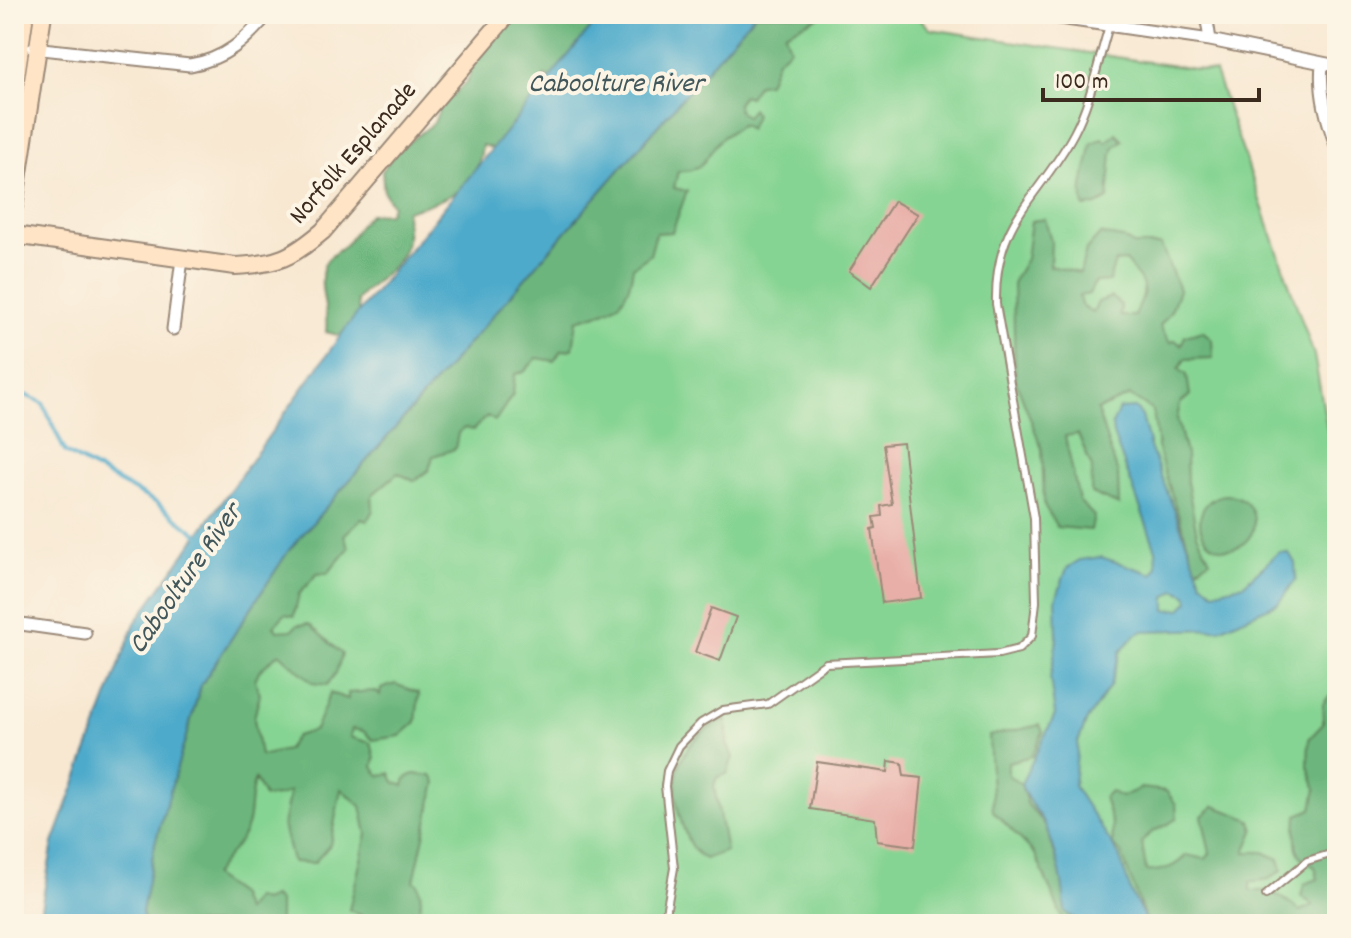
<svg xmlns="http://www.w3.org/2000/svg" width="1351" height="938" viewBox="0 0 1351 938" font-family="Dekko,sans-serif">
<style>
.green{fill:#86d493;stroke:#607f58;stroke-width:2}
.forest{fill:#6cb67d;stroke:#54704e;stroke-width:2;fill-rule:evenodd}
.water{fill:#4daacb;stroke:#446a74;stroke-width:2;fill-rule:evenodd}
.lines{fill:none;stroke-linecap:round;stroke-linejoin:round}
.stream{stroke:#4daacb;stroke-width:4}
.building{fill:#e8afa8}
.lane-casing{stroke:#9a8978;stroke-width:10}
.street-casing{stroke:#9a8978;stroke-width:15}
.secondary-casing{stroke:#9a8978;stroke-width:20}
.lane{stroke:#fff;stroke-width:6}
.street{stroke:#fff;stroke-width:11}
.secondary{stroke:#ffe4c6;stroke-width:16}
.labels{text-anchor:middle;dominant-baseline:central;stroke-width:8;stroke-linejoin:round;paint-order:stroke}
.street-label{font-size:26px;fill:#3b2a1e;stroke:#fcf5e5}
.water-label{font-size:28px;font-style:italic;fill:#41575b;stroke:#fcf5e5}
</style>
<rect width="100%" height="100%" fill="#fcf5e5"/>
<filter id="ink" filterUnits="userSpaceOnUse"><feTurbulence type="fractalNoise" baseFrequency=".0125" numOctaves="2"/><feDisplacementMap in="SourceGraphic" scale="16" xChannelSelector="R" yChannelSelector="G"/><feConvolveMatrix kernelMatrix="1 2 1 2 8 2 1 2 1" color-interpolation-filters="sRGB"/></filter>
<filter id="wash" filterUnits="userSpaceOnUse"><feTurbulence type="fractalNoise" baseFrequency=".006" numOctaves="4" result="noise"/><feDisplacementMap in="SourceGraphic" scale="32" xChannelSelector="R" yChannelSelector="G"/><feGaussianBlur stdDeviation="1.8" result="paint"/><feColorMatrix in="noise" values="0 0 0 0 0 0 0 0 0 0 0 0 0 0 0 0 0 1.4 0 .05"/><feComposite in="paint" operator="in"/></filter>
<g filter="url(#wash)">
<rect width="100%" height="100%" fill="#f8e8d2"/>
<!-- green -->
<path class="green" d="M755,14H916L930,29L1215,72L1314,355L1337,484V924H145L201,685L622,164Z"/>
<!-- forest -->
<path class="forest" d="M517,14H604L563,81L544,76L539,95L498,150L482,145C479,189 445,201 406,211C406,221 409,236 406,245C398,269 372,282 357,300L361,330L348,338L326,332C329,309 320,296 322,276C323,255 337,255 347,243C355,233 359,223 370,214L389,213L392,205L384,192L382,171L396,152L434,123L440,107L467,82L474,62Z
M755,14H824L785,33L790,48L777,60L768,83L758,84L749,97L743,95L737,104L739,111L746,117L752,109L755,115L749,129L742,124C733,130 722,136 716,144C705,160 701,173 678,171L674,188L687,191L672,232L656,233L650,255L633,267C628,307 613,310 577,320L573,349L561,351L554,361L537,358L524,372L515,374L513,394L495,421L487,416L473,430L464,428L458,433L455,449L433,456L429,470L414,481L398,473L372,495L373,510L367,521L361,519L344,535L349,548L328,573L317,574L299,594L294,616L285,614L274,626L277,631L292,630L297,625L309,624L342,654L336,673L327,685L313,683L279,653L259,671L255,680L260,694L254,718L260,756L286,750L296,736L315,730L330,693L348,699V693L375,691L380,695L381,689L395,684L419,693L416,722L400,736L373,740L363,731L352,729L350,737L371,743L375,758L373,767L380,776L390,773L394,782L404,786L406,778L414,774L432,776L436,782L414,881L418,884C424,904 422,919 400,924L392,917L381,924L349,910L367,834L361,806L341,789L330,845L314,863L292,862L283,825L290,791L280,796L264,797L255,779C248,796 252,814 246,829C239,847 223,859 213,876L238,894L245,911L255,898L263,901L273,897L279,902V922L291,924H145L142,912L155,843L201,685L289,550Z
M1116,133L1123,140L1114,147L1112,153L1108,199L1097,205L1084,207C1079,186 1089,166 1091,144L1102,138L1107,142Z
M1045,219L1051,241L1050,266L1080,273L1086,250L1100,234L1123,238L1133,245H1161L1179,290L1171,311L1160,326L1170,343L1175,340L1181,345L1185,336L1203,331L1212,340L1213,358L1185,359L1179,369L1187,375L1190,395L1180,404L1177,418L1186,454L1187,482L1197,534L1210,560L1196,569L1159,455L1153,411L1130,396L1097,410L1118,474L1119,505L1091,493L1092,468L1078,434L1065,436L1079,501L1094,516L1091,530L1057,527L1044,505L1042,449L1015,379L1013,281L1026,259L1031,221ZM1125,261C1147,287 1148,286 1135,316H1120L1121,305L1111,297L1098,302L1093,313L1081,305L1079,296L1089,294L1095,282L1109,281L1115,262Z
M1200 522a27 27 0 1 1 54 0a27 27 0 1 1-54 0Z
M1337,695V924H1147L1121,852L1113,845L1112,824L1104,797L1110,791L1121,797L1141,788L1166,791L1176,804L1177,818C1164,829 1152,828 1142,842L1146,871C1161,872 1176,867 1186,855L1206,859L1210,853L1202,816L1214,806L1251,820L1254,831L1245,852H1263L1279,859L1282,870L1269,879L1250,882V891C1273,889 1283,897 1300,911L1313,905L1301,896L1304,884L1318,879L1315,867C1290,855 1296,839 1297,815L1312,809L1316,789L1308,766L1309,739L1323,724V704L1329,696Z
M722,720H727V744L733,757L727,774L717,777L714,786L726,851L705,859C690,849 688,841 682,824C667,779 678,743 722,720Z
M1040,725L1043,732L1032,756L1008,762V775L1021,784L1027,804L1045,824L1064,882L1065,912L1083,924H1065L1035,854L993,811L989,736Z"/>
<!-- water -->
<path class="water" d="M602,14H755L289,550L201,685L155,843L142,912L145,924H38L53,843L135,623L348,325Z
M1135,408L1142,416L1150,447L1202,582L1214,592L1244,584L1279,552L1289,553L1295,563L1296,580L1278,603L1220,629L1143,631L1134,636L1120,652L1110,686L1087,720L1078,742L1074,786L1119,855L1131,892L1148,924H1083L1065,912C1064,882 1057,854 1046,827C1039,810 1028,806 1021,784L1055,715L1050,678L1057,640L1056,599L1067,568L1080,560L1101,557L1153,574L1157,567L1156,550L1113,434L1112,425L1119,409ZM1176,590L1187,595L1189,601L1181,609L1166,610V597Z"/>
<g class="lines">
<!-- stream -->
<path class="stream" d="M14,390L43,403L65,452L157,503L201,537"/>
</g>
<g id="blocks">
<!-- building -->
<path class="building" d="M894,201L918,214L871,287L849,271Z
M903,443L921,598L882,603L872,529L876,528L874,517L882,516L881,506L892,504L883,445Z
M711,608L736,617L720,661L695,652Z
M889,761L902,763L904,776L922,778L915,846L877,841L875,819L810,809L817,762L888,772Z"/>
</g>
</g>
<g filter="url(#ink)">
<use href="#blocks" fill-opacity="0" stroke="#9a8978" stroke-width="2"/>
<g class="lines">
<defs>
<path id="lane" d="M1266,895L1307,861L1337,852
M664,924L674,868L665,786L667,771L679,746L701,723L723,710L768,704L826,663L999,654L1019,649L1032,636L1036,602L1034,518L996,304C994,219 1039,199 1074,133C1091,101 1098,61 1109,26"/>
<path id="street" d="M1032,14L1210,40L1337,66
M1206,14L1210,40
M33,48L190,65C225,59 245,41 268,14
M1322,64C1319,94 1327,120 1337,148
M173,329L182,259
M14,623L85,633"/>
<path id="secondary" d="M14,90L25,14
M14,206L43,14
M14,235L235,266C278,264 291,258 323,231L508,14"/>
</defs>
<!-- lane casing -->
<use href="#lane" class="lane-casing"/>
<!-- street casing -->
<use href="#street" class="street-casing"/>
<!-- secondary casing -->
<use href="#secondary" class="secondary-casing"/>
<!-- lane -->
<use href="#lane" class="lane"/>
<!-- street -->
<use href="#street" class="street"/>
<!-- secondary -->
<use href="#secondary" class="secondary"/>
</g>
</g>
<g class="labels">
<!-- street labels -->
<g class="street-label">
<text transform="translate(354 154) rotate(-49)">Norfolk Esplanade</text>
</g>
<!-- water labels -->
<g class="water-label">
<text x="616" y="86">Caboolture River</text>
<text transform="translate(187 580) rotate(-55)">Caboolture River</text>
</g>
</g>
<!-- margin -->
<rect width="1351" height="938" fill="none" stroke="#fcf5e5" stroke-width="48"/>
<!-- scale -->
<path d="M1043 88v12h216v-12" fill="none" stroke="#3b2a1e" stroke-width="4"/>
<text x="1055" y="88" font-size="24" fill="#3b2a1e" stroke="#fcf5e5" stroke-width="6" paint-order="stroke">100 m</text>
</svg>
